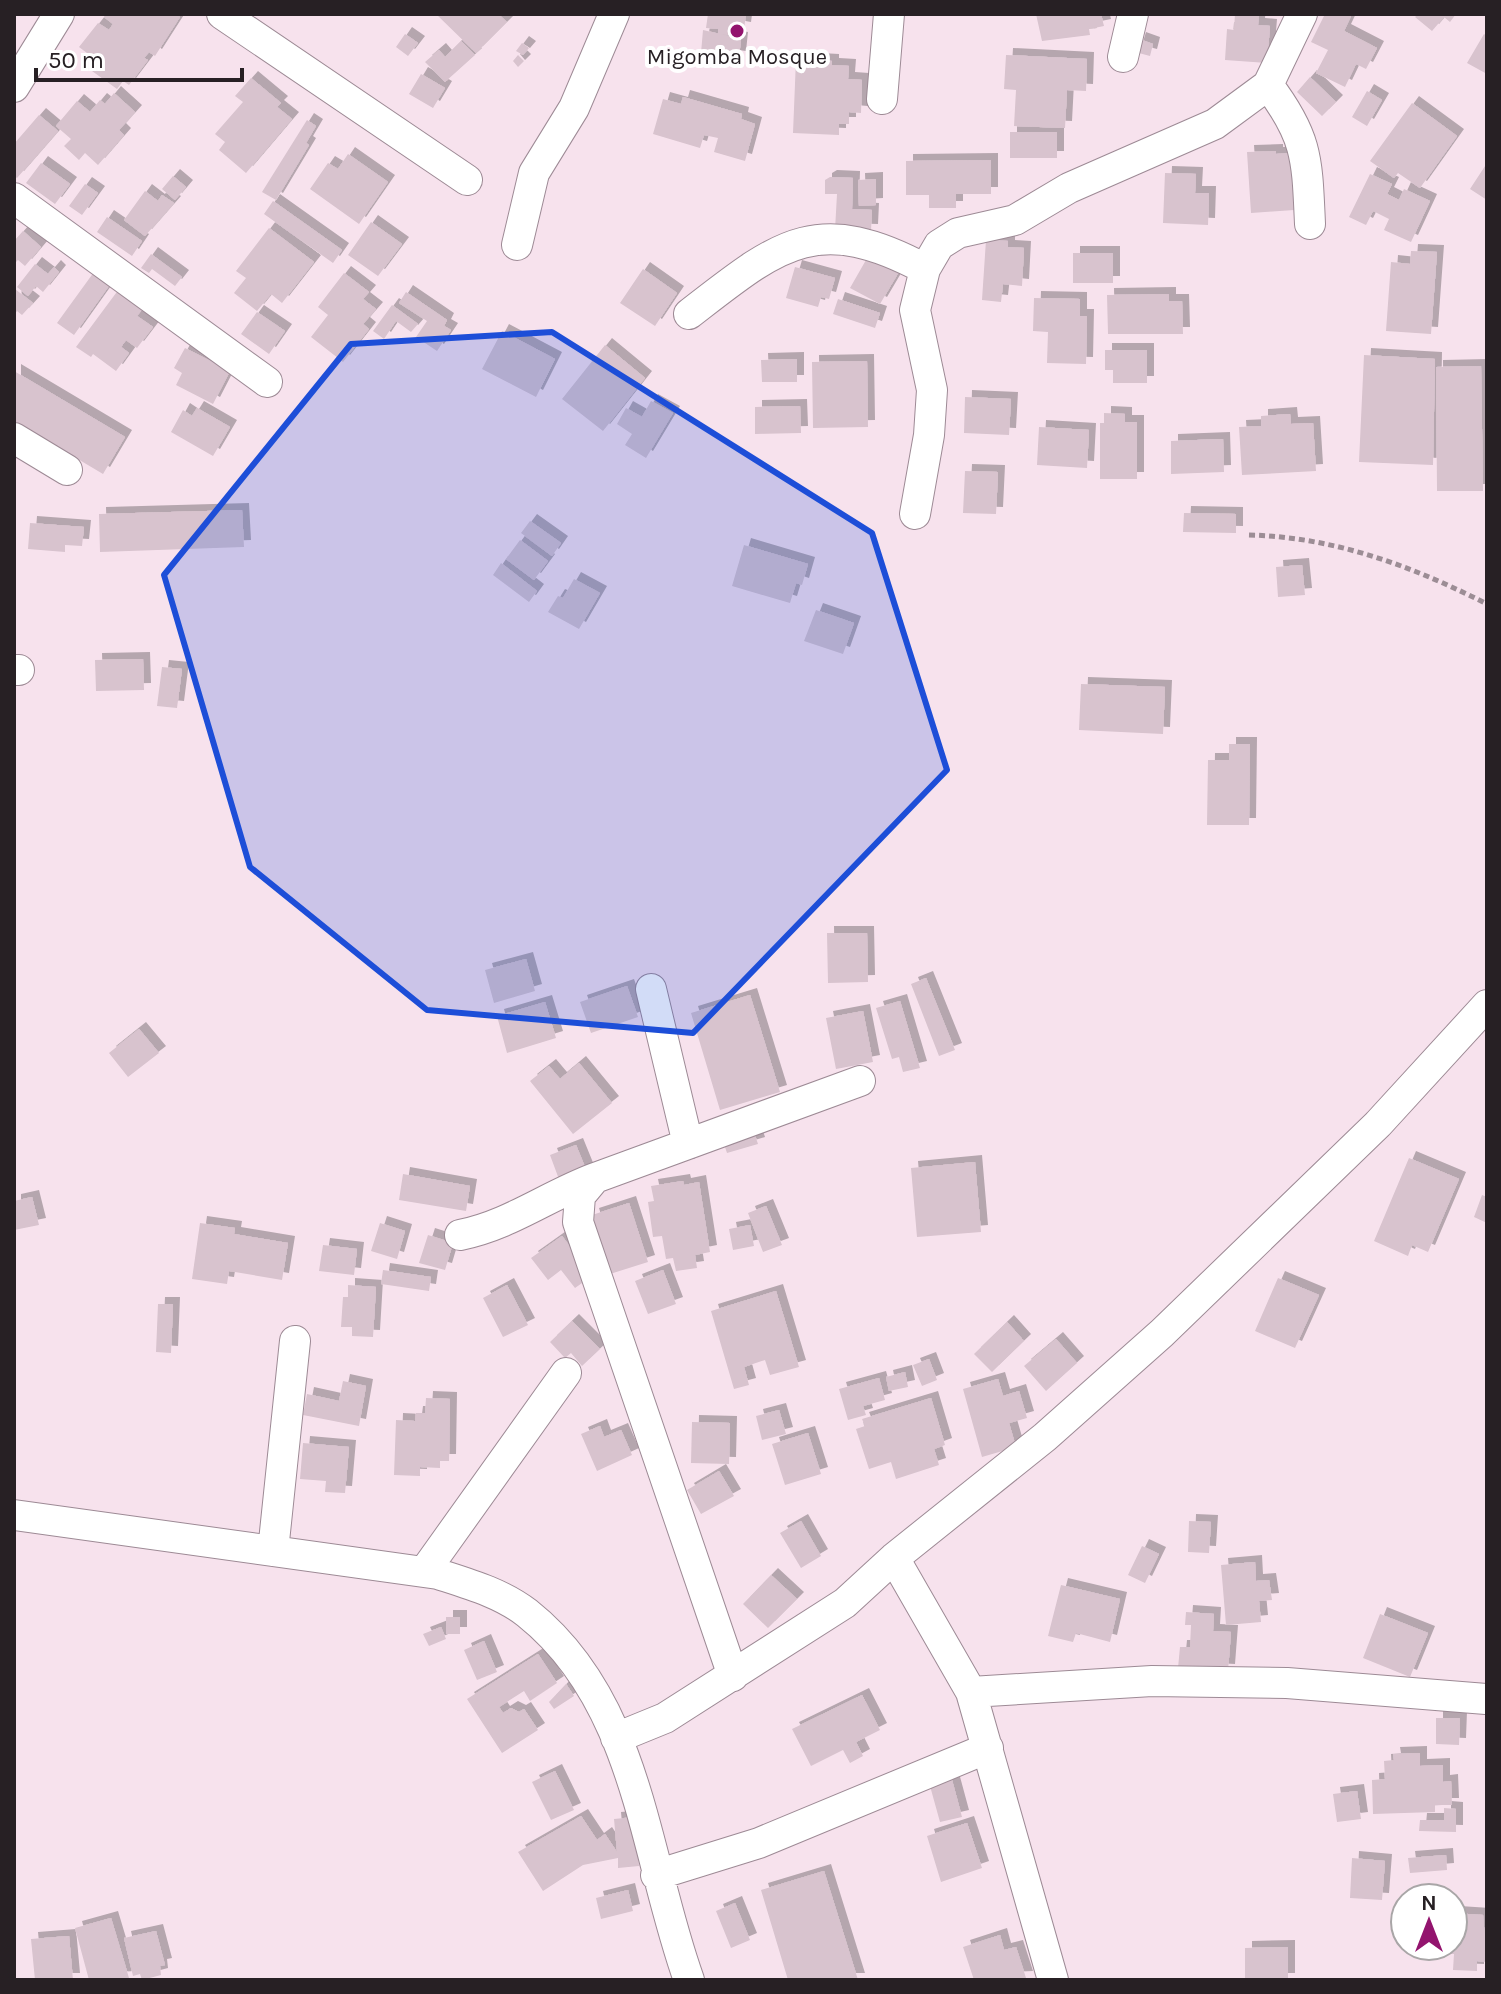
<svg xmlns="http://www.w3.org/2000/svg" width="1501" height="1994" viewBox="0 0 1501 1994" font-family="Karla,sans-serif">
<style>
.building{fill:#d8c3ce;filter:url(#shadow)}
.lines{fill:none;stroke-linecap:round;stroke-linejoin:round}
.minor-casing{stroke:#9d8a95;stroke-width:32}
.path{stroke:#9c8d95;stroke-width:5;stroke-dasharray:6 4;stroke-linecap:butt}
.minor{stroke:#fff;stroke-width:30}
.marked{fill:#1d4ed8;fill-opacity:0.2;stroke:#1d4ed8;stroke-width:6;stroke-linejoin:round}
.poi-dot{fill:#93146e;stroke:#fff;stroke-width:3}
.labels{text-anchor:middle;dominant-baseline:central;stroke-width:8;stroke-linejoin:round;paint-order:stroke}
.poi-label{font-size:22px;fill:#272024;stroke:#fff}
</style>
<defs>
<filter id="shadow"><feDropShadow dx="7" dy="-7" stdDeviation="0" flood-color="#0004"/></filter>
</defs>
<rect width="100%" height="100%" fill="#f7e2ed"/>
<!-- building -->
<path class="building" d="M106,14H176L180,17L155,56L149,52L144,58L148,60L129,85L123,81L117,89L92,71L99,62L79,47L98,23L109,30L113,24L104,17Z
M436,14H498L507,22L476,53Z
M708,14H746L744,29L733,27L732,35L718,34V29L706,28Z
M1036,14H1101L1104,26L1089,29L1090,35L1042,41Z
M1235,14H1259L1258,25L1270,26L1267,63L1225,60L1227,29L1234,30Z
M1325,14H1352L1344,31L1377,48L1366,69L1356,64L1345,87L1316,73L1328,50L1311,42Z
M1418,14H1456L1450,22L1444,17L1432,31L1415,17Z
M703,30L741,39L739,58L701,53Z
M405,34L418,43L408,56L396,47Z
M1484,34L1487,36V74L1467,63Z
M1139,39L1153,44L1150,56L1135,52Z
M461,41L475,55L445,82L425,62L439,50L445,57Z
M522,43L529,48L523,55L516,51Z
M518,55L524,61L518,67L513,61Z
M1006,55L1087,59L1086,91L1067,90L1065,128L1014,126L1016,90L1004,89Z
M796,59L832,61V65L849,66L848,79L862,80L861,113L849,112V124H839V135L793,133Z
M421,74L445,88L433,108L409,94Z
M1310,77L1336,102L1322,116L1297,92Z
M251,78L281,103L277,107L292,119L246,173L219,150L225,142L215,134L243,102L235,96Z
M1367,91L1382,100L1367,126L1352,117Z
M114,93L135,112L119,130L124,135L98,165L85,153L79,160L64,146L71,139L56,126L77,101L90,112L100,100L105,104Z
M683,97L742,114L741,119L755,124L745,161L714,152L718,138L704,135L700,148L653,134L663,99L681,104Z
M1412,103L1457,136L1420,188L1398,173L1394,178L1370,161Z
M39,115L58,131L17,178L14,176V144Z
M307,120L316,126L306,143L309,145L276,200L262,192Z
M1010,132H1057V158H1010Z
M1276,151V154L1291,153L1294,210L1251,213L1247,152Z
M348,154L388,182L359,224L310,189L328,163L338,169Z
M991,160V194H956V208H929V195H906V161Z
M41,163L70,184L55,204L26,183Z
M1487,163V200L1470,189Z
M1165,173L1196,174L1195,193H1209L1208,225L1163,223Z
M1370,174L1392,184L1387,194L1399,200L1404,189L1430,201L1411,242L1384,230L1389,219L1373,211L1366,225L1349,217Z
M173,176L186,187L175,200L162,189Z
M830,177L853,178L852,209L872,210L871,231L835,230L837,194H825V180Z
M876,179V205L859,206L858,180Z
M85,184L98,193L82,215L69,206Z
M145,191L158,201L162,195L174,203L145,236L124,220Z
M273,201L342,250L333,263L264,214Z
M107,217L142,241L132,256L97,232Z
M371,222L402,244L378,276L348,255Z
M269,228L314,262L282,303L271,294L257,311L234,293L246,278L236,271Z
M23,231L41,247L25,266L18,260L14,264V241Z
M986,240L1008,241V247L1024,248L1022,286L1003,284L1001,302L982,300Z
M1411,251L1437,252L1431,334L1386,331L1391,262L1410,264Z
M870,253L900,270L880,304L850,288Z
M1073,253H1113V283H1073Z
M151,254L182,277L175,286L152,269L149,273L141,268Z
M35,264L48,274L54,267L59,272L43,292L36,286L28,296L17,287Z
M795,267L835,278L829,299L821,297L818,307L786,298Z
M643,269L677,293L655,326L620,303Z
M94,272L111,283L74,335L57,323Z
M344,273L369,292L363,299L376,309L363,324L369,329L343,362L311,337L328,315L318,307Z
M15,289L33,303L22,315L17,311L14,315Z
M119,289L144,307L137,316L153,327L137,348L126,340L121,347L129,353L116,371L93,354L91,357L76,347Z
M406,292L447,320L444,326L451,330L437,351L416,337L427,321L399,303Z
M1169,294V301H1182L1183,334H1108L1107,295Z
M1034,298L1080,299V316H1087L1086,364L1047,363L1048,332L1033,331Z
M838,299L880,313L875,328L833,314Z
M392,305L418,324L411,332L396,321L384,339L373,331Z
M257,312L285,331L269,354L241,334Z
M502,331L555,359L536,397L482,369Z
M605,345L645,378L603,431L562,399Z
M185,348L230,371L213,404L176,385L182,373L174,368Z
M1105,350H1147V383H1113V370H1105Z
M1364,355L1435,359L1433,465L1359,462Z
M797,359V382H762L761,360Z
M867,361L868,427L813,428L812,362Z
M1481,366L1483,491H1437L1436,367Z
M14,371L125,437L103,474L14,421Z
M965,397L1011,399L1009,435L964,433Z
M651,401L673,413L646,458L625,445L632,434L617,424L626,408L642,417Z
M800,406L801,433L755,434V407Z
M197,408L230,427L213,456L171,432L183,410L192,416Z
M1104,413L1125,414V422H1137V479H1100V423H1104Z
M1290,414L1291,424L1313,423L1316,471L1242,475L1239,427L1261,426V416Z
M1039,427L1089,430L1087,468L1037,465Z
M1223,439L1224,472L1171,474V441Z
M965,471L998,472L996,514L963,513Z
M242,510L244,547L100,552L99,514Z
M1184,513L1236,514V533L1183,532Z
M530,521L561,543L552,556L521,533Z
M30,523L84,527L82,546L65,545V552L28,549Z
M520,540L548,561L534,580L506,559Z
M744,545L808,564L802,585L796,583L790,603L732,586Z
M501,563L537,591L529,602L493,575Z
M1302,565L1305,595L1278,597L1276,567Z
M574,579L600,593L579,629L548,612L558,596L563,598Z
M816,610L854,623L843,654L804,641Z
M143,659L144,690L96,691L95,660Z
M162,667L182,669L177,708L157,706Z
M1081,684L1165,687L1163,734L1079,730Z
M1229,744H1250L1249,825H1207L1208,760H1229Z
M827,933H867L868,982L828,983Z
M526,959L535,991L494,1003L485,970Z
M926,978L955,1050L939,1056L911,984Z
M627,986L638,1017L591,1033L580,1002Z
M750,995L780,1092L720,1110L691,1013Z
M900,1001L920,1068L903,1072L899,1057L892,1059L876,1008Z
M545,1002L556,1038L507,1053L497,1016Z
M863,1011L873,1062L836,1069L826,1018Z
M139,1029L159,1053L128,1077L109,1053Z
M579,1063L612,1103L573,1134L530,1081L549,1066L560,1079Z
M752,1126L758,1144L727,1153L721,1135Z
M576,1145L587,1172L560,1182L550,1155Z
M1409,1158L1459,1179L1428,1252L1412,1245L1408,1256L1374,1241Z
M975,1162L981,1232L917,1237L911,1168Z
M403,1174L470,1186L466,1211L399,1200Z
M683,1181L684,1185L699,1182L710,1252L695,1255L697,1268L676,1271L673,1258L666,1259L662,1236L653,1237L648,1202L654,1201L651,1186Z
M1482,1195L1487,1197V1223L1474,1217Z
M32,1197L39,1225L14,1230V1201Z
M629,1203L648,1262L610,1274L592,1215Z
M766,1206L782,1245L763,1252L748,1213Z
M200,1223L235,1228L234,1234L288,1243L282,1280L229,1271L227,1284L192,1279Z
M380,1223L405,1231L397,1259L371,1251Z
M750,1225L754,1246L733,1250L729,1229Z
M428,1235L453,1243L445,1270L419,1263Z
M562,1236L592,1276L575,1288L561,1270L548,1280L531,1258Z
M323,1245L357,1249L354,1275L319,1271Z
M383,1270L431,1277L429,1291L381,1284Z
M663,1270L676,1304L648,1314L635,1281Z
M1278,1278L1319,1295L1295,1348L1255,1331Z
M348,1285L376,1287L373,1337L352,1336V1327H341L343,1297H348Z
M507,1285L528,1325L503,1337L483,1298Z
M776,1291L799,1367L770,1375L765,1360L744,1367L749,1385L734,1389L711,1311Z
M158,1304H173L171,1353L156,1352Z
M572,1321L600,1349L582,1366L571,1353L565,1358L550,1342Z
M1007,1322L1024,1341L992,1372L974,1354Z
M1056,1339L1077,1363L1046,1391L1024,1366Z
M929,1359L937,1380L922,1386L913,1365Z
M905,1372L908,1387L889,1391L886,1377Z
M879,1378L885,1400L863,1406L866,1415L848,1420L839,1389Z
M998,1379L1003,1396L1019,1391L1027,1418L1009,1423L1016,1447L982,1457L963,1389Z
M343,1381L366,1386L359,1426L303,1415L307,1394L339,1401Z
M426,1398L450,1399L449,1461H440V1468L420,1467V1476L394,1475L396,1420L415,1421L416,1413H425Z
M931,1398L945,1445L934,1449L939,1465L896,1479L891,1462L869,1469L856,1429L865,1426L862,1419Z
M779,1410L786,1434L762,1440L756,1416Z
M692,1422L730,1423L729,1464L691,1463Z
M600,1426L604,1437L621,1430L632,1455L597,1471L581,1434Z
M808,1433L821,1474L785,1485L772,1444Z
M303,1443L349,1447L345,1493L325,1492L326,1481L300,1479Z
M719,1471L734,1496L701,1514L687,1490Z
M801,1521L821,1556L801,1568L780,1533Z
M1189,1521L1211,1522L1209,1553L1188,1552Z
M1142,1546L1159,1554L1145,1583L1128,1575Z
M1255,1562L1256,1581L1269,1580L1272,1600L1259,1601L1261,1622L1226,1625L1221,1565Z
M771,1575L797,1599L768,1628L743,1604Z
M1061,1585L1120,1599L1110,1642L1076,1633L1073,1642L1048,1636Z
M1186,1612L1214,1614L1213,1631L1231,1632L1228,1671L1178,1668L1180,1647H1190L1191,1625H1185Z
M1380,1614L1428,1633L1410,1677L1363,1658Z
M446,1617H460V1634H446Z
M441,1627L446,1639L429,1646L423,1634Z
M484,1641L497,1672L477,1680L464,1650Z
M538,1654L557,1683L530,1701L524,1691L499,1707L503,1713L511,1708L519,1712L524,1709L538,1730L502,1753L467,1699Z
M566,1684L574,1696L554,1709L549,1702Z
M862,1695L880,1730L856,1742L863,1756L850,1763L843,1750L811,1766L792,1729Z
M1436,1718H1460L1459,1745L1436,1744Z
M1420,1753V1766L1443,1765V1782L1451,1781L1452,1805H1435V1812L1373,1814L1372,1780L1385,1779L1384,1761L1394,1760L1393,1754Z
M555,1771L574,1810L551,1820L532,1782Z
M952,1780L962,1817L940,1822L930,1786Z
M1357,1791L1361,1819L1337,1822L1333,1794Z
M1444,1808L1456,1809V1832L1419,1831L1420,1820H1444Z
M581,1816L597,1840L605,1834L617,1852L614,1819L635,1817L639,1866L618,1868V1858L583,1865L543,1891L518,1852Z
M967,1823L982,1868L941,1882L927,1836Z
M1446,1855L1447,1870L1410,1873L1408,1858Z
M1352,1858L1385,1861L1382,1900L1350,1898Z
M824,1871L858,1980H788L761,1890Z
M628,1890L633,1911L601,1919L596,1898Z
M735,1903L750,1940L731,1948L716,1911Z
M1453,1913L1483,1915L1487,1962L1477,1961V1971L1453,1970L1454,1954L1428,1953V1946H1453Z
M111,1918L129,1978L89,1980L75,1928Z
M156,1931L165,1965L160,1966L161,1975L142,1980L140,1974L133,1976L124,1938Z
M1000,1935L1004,1950L1016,1947L1026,1978L974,1980L963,1947Z
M69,1936L73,1980H35L31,1939Z
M1288,1947V1980H1245V1948Z"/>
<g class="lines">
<defs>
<path id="minor" d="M222,14L467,180
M1123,57L1133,14
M1268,85C1308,138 1307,159 1310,224
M14,87L59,14
M882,99L889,14
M14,198L267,382
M517,245L534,173L574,108L614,14
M689,314C777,246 815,210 925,269
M14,438L67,470
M915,514L929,435L932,390L915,310L925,269L939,245L958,233L1015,220L1069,188L1215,124L1268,85L1302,14
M14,670H19
M651,989L688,1144
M460,1235C510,1225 547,1196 595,1178
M14,1515L438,1574C469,1584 501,1593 527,1613C639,1702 644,1856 689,1980
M273,1551L295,1341
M894,1558L971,1692L1053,1980
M424,1572L566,1373
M733,1676L578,1222L580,1196L595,1178L860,1081
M971,1692L1152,1681L1287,1683L1486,1699
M616,1738L665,1718L845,1603L894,1558L1045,1437L1162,1333L1378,1124L1487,1005
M656,1875L759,1843L988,1748"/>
</defs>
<!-- minor casing -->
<use href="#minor" class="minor-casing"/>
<!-- path -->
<path class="path" d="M1249,535C1334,537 1412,566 1487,604"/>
<!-- minor -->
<use href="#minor" class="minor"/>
</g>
<!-- marked area -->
<path class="marked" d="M552,332L872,533L947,770L693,1033L427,1010L250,867L164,575L351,344Z"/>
<!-- markers -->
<circle class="poi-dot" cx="737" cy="31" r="8"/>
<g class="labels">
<!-- poi labels -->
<g class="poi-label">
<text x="737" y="57">Migomba Mosque</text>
</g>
</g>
<!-- border -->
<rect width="1501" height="1994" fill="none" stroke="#272024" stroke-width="32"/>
<!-- north arrow -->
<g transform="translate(1429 1922)"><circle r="38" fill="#ffffff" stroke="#a9a6a7" stroke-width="2"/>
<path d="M0-6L14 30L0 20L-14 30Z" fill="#93146e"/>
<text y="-12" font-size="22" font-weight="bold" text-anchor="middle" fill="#272024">N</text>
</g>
<!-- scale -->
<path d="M36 68v12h206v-12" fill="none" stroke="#272024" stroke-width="4"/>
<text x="48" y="68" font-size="24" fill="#272024" stroke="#ffffff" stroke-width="6" paint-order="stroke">50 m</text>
</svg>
